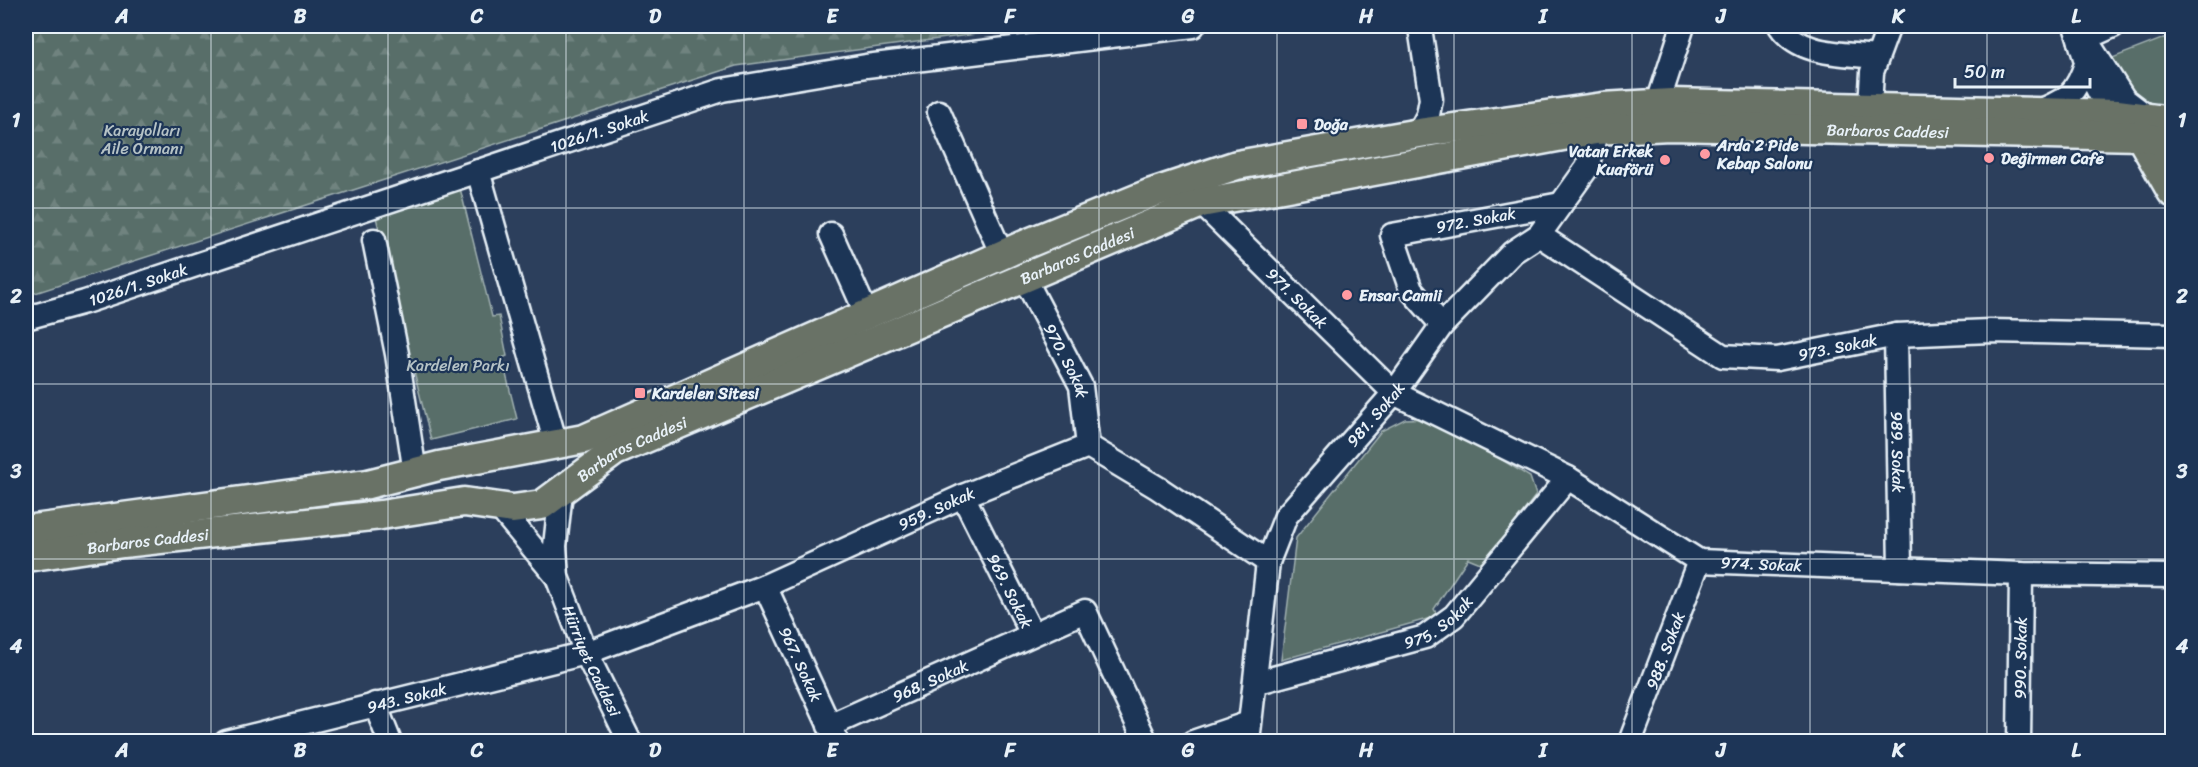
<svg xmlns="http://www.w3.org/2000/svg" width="2198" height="767" viewBox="0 0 2198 767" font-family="Sriracha,sans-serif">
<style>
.forest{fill:url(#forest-firs);stroke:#a0b0b0;stroke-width:1.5}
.park{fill:#586e69;stroke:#a0b0b0;stroke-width:1.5}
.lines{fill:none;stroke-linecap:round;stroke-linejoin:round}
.minor-casing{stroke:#e8f1f8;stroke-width:27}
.major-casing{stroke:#e8f1f8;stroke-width:33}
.minor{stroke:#1d3557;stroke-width:22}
.major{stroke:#697266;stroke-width:28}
.grid{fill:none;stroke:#e8f1f8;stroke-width:1.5;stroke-opacity:0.55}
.poi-dot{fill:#ff9aa2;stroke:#1d3557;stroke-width:2}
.labels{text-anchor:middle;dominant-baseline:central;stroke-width:4.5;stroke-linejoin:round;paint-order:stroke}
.poi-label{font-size:16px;font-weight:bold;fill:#e8f1f8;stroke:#1d3557;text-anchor:start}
.park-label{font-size:16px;fill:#b6c3c6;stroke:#1d3557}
.street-label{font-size:16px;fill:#e8f1f8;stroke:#1d3557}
.neatline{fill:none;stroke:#e8f1f8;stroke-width:2}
.grid-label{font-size:20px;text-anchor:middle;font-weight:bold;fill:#e8f1f8}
</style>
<defs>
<pattern id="forest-firs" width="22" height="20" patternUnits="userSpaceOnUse" patternTransform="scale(1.5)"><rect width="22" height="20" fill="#586e69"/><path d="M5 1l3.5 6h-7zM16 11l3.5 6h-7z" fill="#70837f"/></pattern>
</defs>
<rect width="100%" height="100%" fill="#2c3f5c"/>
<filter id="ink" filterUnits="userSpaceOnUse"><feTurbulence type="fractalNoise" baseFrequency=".0167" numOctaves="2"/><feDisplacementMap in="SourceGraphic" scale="12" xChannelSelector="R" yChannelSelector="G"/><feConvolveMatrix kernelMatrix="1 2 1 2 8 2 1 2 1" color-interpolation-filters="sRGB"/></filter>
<g filter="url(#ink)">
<!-- forest -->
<path class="forest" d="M26,26H1037L736,66L26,296Z"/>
<!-- park -->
<path class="park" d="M2172,35V114L2137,108L2107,60Z
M459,184L492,317L499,316L507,356L502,358L517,419L431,440L373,205Z
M1434,418L1530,477L1536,495L1483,564L1468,558L1434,609L1438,616L1281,660L1296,538L1381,431L1405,419Z"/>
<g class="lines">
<defs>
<g id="minor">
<path d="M1780,26C1800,56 1843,53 1876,57"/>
<path d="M2075,26C2086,57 2090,91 2117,114"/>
<path d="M2080,41L2092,49L2124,99L2145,115"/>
<path d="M2080,41L2113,26"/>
<path d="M1658,103L1683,26"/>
<path d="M1870,107L1872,72L1889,26"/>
<path d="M2039,111C2068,99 2076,94 2086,64"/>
<path d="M939,112L1002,255"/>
<path d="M1418,134L1428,115L1431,99L1420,28"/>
<path d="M478,171L556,444"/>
<path id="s1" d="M1201,203L1394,393L1568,478L1699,561L2021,574L2172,576"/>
<path d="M831,234L867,315"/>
<path id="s2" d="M1539,235L1723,356L1777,359L1896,335L1990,331L2172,335"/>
<path d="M374,240L397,354L415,473"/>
<path id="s3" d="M1025,279L1081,386L1088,446"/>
<path id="s4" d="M26,318L85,302L722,90L866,66L1193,26"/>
<path id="s5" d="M1442,325L1411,290L1392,235L1561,204"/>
<path id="s6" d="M1896,335L1900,569"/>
<path d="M1088,446L1158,488L1268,562"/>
<path id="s7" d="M561,492L555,546L557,577L586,653L630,742"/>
<path id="s8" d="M963,496L1032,634"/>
<path d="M499,507L557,577"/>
<path id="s9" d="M765,586L837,742"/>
<path id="s10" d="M1255,683L1425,637L1454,616L1568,478"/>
<path d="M375,704L390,742"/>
<path id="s11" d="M829,726L1085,611L1146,742"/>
<path id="s12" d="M226,742L586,653L765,586L963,496L1088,446"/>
<path d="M1193,742L1249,723"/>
<path id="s13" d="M1248,742L1268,562L1286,516L1394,393L1442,325L1513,252L1539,235L1587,168L1600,116"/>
<path id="s14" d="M1630,742L1699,561"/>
<path id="s15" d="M2019,742L2021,574"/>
</g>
<g id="major">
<path d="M2131,128L2140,136L2172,192"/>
<path d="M26,530L368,484L439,466L584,439L1031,242L1149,194L1237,165L1425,132L1603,107L1671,103L2117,114L2172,121"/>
<path id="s16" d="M26,557L123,543L381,515L464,502L513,509L542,505L615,451L1201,203L1595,130L1669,126L2140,136L2172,143"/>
</g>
</defs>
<!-- minor casing -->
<use href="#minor" class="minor-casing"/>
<!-- major casing -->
<use href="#major" class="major-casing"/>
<!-- minor -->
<use href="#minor" class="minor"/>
<!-- major -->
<use href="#major" class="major"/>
</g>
</g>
<!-- grid -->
<path class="grid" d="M211,26V742M388,26V742M566,26V742M744,26V742M921,26V742M1099,26V742M1277,26V742M1454,26V742M1632,26V742M1810,26V742M1987,26V742M26,208H2172M26,384H2172M26,559H2172"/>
<!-- markers -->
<g class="poi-dot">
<rect x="1296" y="118" width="12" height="12" rx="3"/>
<circle cx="1705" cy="154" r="6"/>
<circle cx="1989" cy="158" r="6"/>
<circle cx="1665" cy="160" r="6"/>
<circle cx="1347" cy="295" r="6"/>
<rect x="634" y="387" width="12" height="12" rx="3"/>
</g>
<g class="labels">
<!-- poi labels -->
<g class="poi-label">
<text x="1314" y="124">Doğa</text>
<text x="1717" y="145">Arda 2 Pide<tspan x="1717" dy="18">Kebap Salonu</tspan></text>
<text x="1653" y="151" text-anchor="end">Vatan Erkek<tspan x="1653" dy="18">Kuaförü</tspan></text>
<text x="2001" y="158">Değirmen Cafe</text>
<text x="1359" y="295">Ensar Camii</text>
<text x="652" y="393">Kardelen Sitesi</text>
</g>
<!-- park labels -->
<g class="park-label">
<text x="142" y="130">Karayolları<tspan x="142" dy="18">Aile Ormanı</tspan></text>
<text x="458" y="365">Kardelen Parkı</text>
</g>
<!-- street labels -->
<g class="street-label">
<text stroke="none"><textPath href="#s4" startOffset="603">1026/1. Sokak</textPath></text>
<text stroke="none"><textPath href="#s16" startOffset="1941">Barbaros Caddesi</textPath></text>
<text stroke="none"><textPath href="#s5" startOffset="190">972. Sokak</textPath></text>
<text stroke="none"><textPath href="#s16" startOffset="1113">Barbaros Caddesi</textPath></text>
<text stroke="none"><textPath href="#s4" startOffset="117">1026/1. Sokak</textPath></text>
<text stroke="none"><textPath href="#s1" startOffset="135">971. Sokak</textPath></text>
<text stroke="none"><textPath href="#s2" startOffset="336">973. Sokak</textPath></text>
<text stroke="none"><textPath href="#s3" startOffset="92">970. Sokak</textPath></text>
<text stroke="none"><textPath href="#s13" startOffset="366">981. Sokak</textPath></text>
<text stroke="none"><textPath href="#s16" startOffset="627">Barbaros Caddesi</textPath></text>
<text stroke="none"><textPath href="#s6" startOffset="117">989. Sokak</textPath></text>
<text stroke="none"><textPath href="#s12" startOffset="750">959. Sokak</textPath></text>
<text stroke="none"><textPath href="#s16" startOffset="123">Barbaros Caddesi</textPath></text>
<text stroke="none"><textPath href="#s1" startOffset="682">974. Sokak</textPath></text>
<text stroke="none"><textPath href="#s8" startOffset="106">969. Sokak</textPath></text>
<text stroke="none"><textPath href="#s10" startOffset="195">975. Sokak</textPath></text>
<text stroke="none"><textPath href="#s14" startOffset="98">988. Sokak</textPath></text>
<text stroke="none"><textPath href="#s15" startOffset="84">990. Sokak</textPath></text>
<text stroke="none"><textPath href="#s7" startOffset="176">Hürriyet Caddesi</textPath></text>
<text stroke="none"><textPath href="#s9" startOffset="86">967. Sokak</textPath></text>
<text stroke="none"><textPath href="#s11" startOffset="111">968. Sokak</textPath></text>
<text stroke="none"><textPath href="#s12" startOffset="186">943. Sokak</textPath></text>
</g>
</g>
<!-- margin -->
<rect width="2198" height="767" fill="none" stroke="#1d3557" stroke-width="66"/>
<!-- scale -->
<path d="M1955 78v9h135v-9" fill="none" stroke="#e8f1f8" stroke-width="3"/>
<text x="1964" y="78" font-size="18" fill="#e8f1f8" stroke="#1d3557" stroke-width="4.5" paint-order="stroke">50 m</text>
<rect x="33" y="33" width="2132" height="701" class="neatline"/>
<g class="grid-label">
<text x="122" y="23">A</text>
<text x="300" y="23">B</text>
<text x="477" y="23">C</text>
<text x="655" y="23">D</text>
<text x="832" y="23">E</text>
<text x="1010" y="23">F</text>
<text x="1188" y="23">G</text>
<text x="1366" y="23">H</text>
<text x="1543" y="23">I</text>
<text x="1721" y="23">J</text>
<text x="1898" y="23">K</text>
<text x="2076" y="23">L</text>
<text x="16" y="127">1</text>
<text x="2182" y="127">1</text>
<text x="16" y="303">2</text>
<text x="2182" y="303">2</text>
<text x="16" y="478">3</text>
<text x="2182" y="478">3</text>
<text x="16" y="653">4</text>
<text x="2182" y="653">4</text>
<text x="122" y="757">A</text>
<text x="300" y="757">B</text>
<text x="477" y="757">C</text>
<text x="655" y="757">D</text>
<text x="832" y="757">E</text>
<text x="1010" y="757">F</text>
<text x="1188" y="757">G</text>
<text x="1366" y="757">H</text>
<text x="1543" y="757">I</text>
<text x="1721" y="757">J</text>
<text x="1898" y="757">K</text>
<text x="2076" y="757">L</text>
</g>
</svg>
